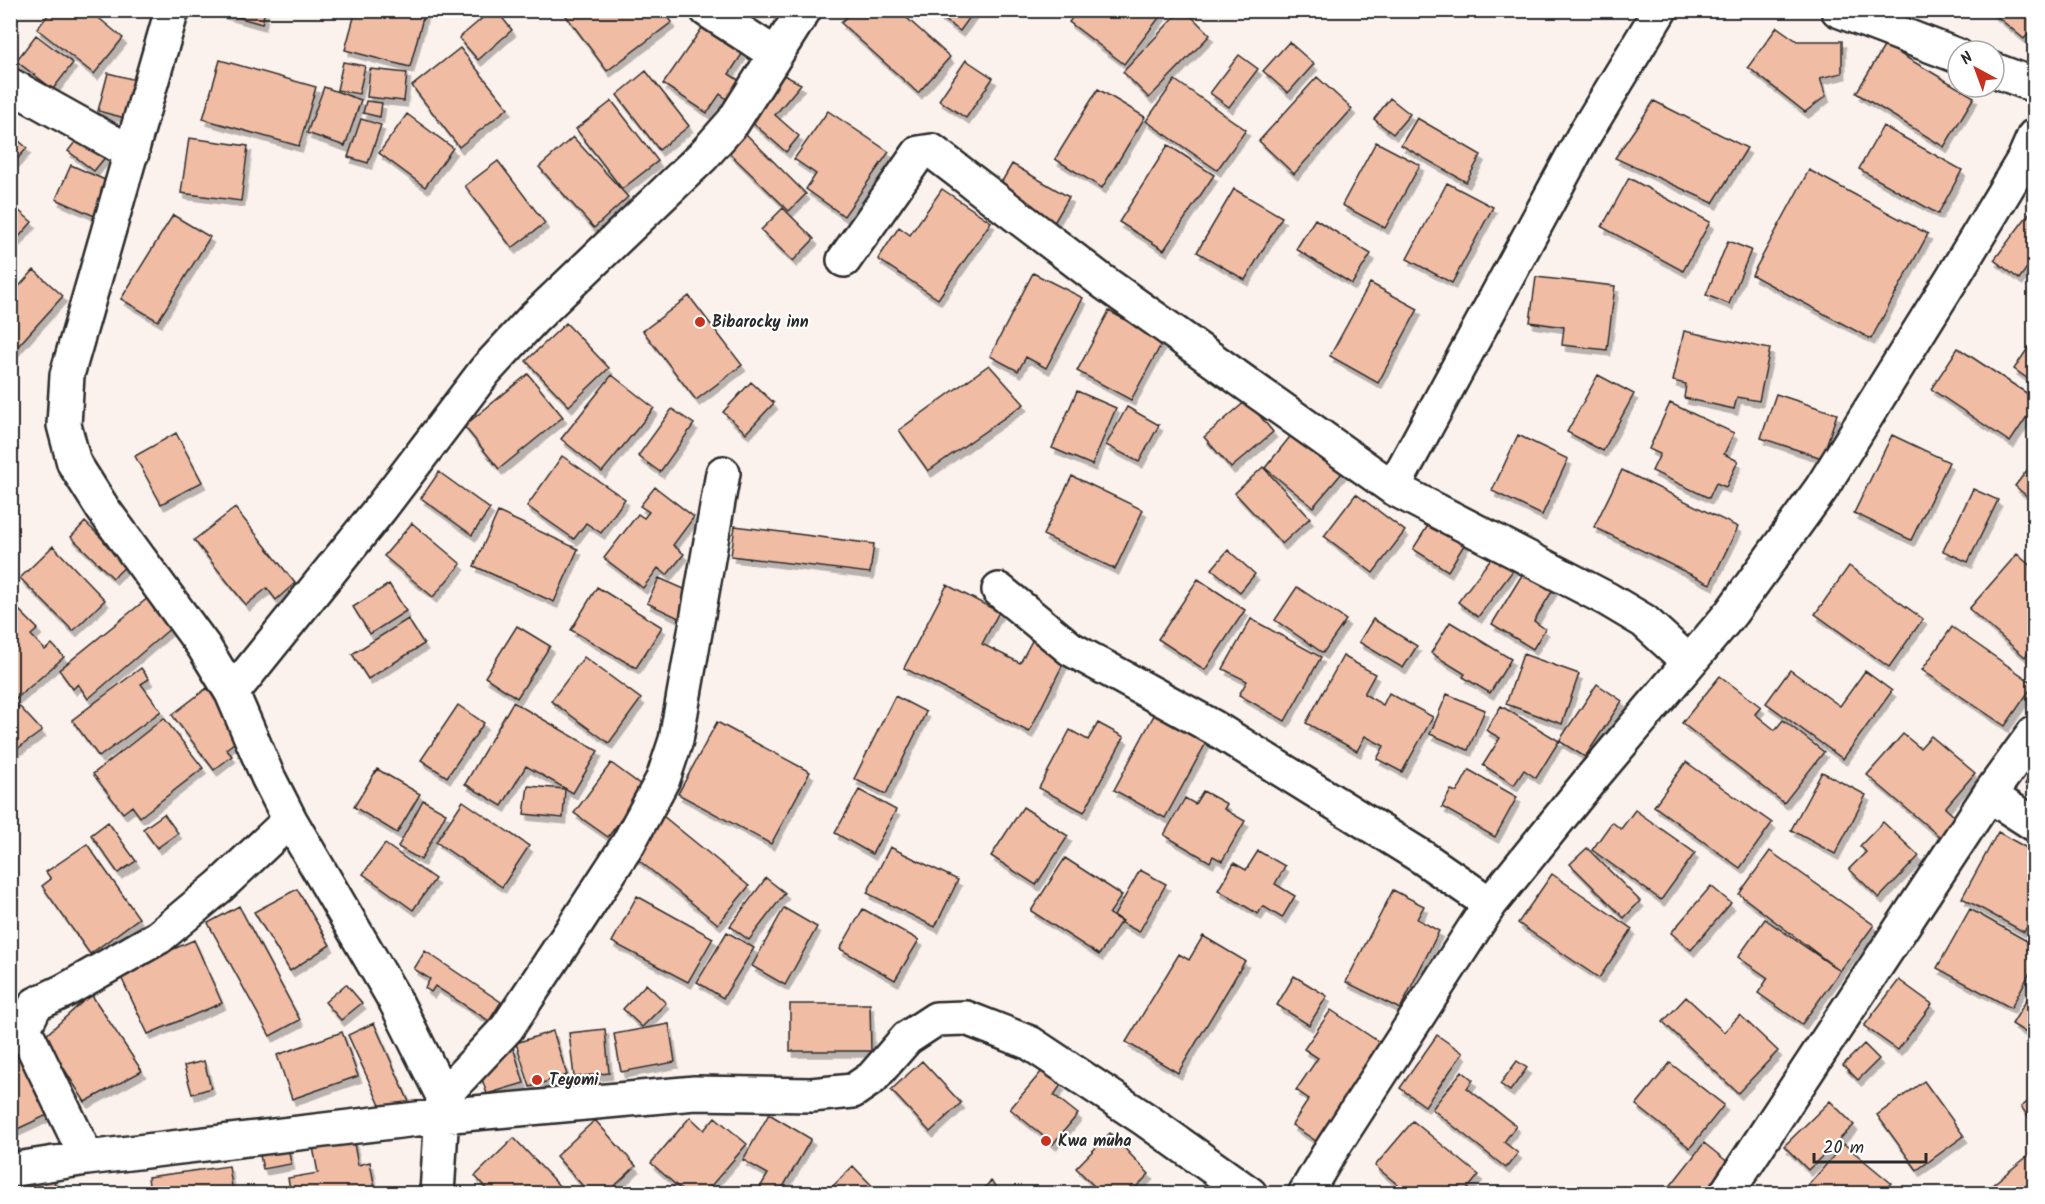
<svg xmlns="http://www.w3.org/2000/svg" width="2045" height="1204" viewBox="0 0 2045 1204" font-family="Kalam,sans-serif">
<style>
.building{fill:#f1bca4;stroke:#2b2b2b;stroke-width:1.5;filter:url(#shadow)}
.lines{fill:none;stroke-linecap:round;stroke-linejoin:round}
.minor-casing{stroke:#2b2b2b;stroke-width:38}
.minor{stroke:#fff;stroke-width:33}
.poi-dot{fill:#c8321e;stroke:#fff;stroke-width:2}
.labels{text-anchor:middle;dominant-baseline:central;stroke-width:4.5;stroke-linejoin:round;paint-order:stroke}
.poi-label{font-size:16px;font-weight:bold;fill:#2b2b2b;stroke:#fff;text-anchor:start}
</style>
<defs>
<filter id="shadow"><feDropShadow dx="3.5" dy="6" stdDeviation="0" flood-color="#0004"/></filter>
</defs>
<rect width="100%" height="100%" fill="#fcf2ed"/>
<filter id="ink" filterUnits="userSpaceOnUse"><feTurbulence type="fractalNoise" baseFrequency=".0167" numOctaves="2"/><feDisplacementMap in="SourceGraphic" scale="12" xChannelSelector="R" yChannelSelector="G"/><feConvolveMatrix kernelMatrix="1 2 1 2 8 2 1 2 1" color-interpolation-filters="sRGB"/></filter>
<g filter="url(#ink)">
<!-- building -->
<path class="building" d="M52,10H89L123,38L94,74L37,29Z
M212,10H265L262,24Z
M356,10H425L410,67L345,50Z
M492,10H496L512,30L478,60L459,38Z
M567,10H663L672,22L607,71L564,13Z
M852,10H898L950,57L918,93L841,23Z
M931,10H975L960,31Z
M1078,10H1165L1124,64L1069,22Z
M1181,10H1185L1210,35L1149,98L1123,72Z
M1989,10H2034V27L2024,39Z
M709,18L748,45L729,74L740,81L728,100L720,94L707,113L663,84Z
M1777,27L1797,41H1842V73L1820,78L1826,96L1805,112L1748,67Z
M36,35L73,63L53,89L16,61Z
M1289,42L1314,64L1288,93L1263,71Z
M1885,45L1974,97L1944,147L1856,93Z
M460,48L508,108L459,147L412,86Z
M1239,55L1258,69L1229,107L1210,93Z
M220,60L316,87L299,146L203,119Z
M966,60L993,78L966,118L939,100Z
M343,62L365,66L359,94L337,90Z
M370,69L407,73L404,101L367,97Z
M646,71L689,126L659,150L617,95Z
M776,71L801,84L775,115L799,136L786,152L741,113Z
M108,73L140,81L129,119L98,111Z
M1317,77L1352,109L1294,174L1259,141Z
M1175,80L1246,130L1217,170L1146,121Z
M324,87L361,100L345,146L307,133Z
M1098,89L1145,117L1102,188L1055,159Z
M1390,98L1410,114L1393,134L1374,119Z
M366,101L382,103L380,117L363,113Z
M612,101L658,161L622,189L576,129Z
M1654,101L1747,148L1713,203L1615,158Z
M828,111L889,152L844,216L806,189L816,174L794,159Z
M407,114L453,148L425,187L379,153Z
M1417,118L1481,155L1466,182L1401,145Z
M361,119L381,125L368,163L348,157Z
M737,125L806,194L789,211L719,143Z
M1883,126L1962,170L1938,214L1859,169Z
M85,129L111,150L94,171L68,151Z
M10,133L27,148L10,167Z
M573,137L628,197L594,228L539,167Z
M189,138L248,146L241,201L181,193Z
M1376,142L1420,165L1385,228L1342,205Z
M1168,145L1214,175L1164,250L1119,222Z
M498,161L545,223L512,248L465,186Z
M1012,164L1069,197L1051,228L994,195Z
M71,165L114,184L99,218L56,199Z
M1809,170L1928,234L1871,339L1752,275Z
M1629,178L1710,222L1683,271L1602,227Z
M1447,183L1493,207L1452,283L1407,259Z
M942,189L991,222L938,299L878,259L899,227L910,235Z
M1234,189L1282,217L1245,280L1197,252Z
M10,203L32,222L10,247Z
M2034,207V258L2019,279L1994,260Z
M783,208L814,239L793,261L761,230Z
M173,215L210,237L158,321L121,299Z
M1315,219L1371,254L1352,284L1296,249Z
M1728,241L1751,250L1729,304L1706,295Z
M34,270L63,296L10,355V296Z
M1033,273L1083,298L1046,368L1026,357L1018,371L990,356Z
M1536,277L1615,286L1607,350L1562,345L1564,327L1530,322Z
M1370,283L1418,309L1378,383L1330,356Z
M689,296L742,365L696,400L643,331Z
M1109,311L1163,341L1131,400L1077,371Z
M566,323L609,368L569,406L526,361Z
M1684,331L1770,349L1759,401L1737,397L1734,409L1684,398L1686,384L1673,381Z
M2034,339V383L2014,369Z
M1958,348L2034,398V406L2010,442L1931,389Z
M989,365L1024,404L928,471L899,430Z
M528,374L563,417L499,469L464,426Z
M612,375L654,408L602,472L561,439Z
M1598,375L1634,394L1603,451L1567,432Z
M751,382L774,403L746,433L723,412Z
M1077,391L1116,408L1092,465L1052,448Z
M1776,394L1837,414L1822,458L1761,438Z
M1247,400L1273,432L1231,468L1204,437Z
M1670,403L1734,433L1724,454L1738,461L1726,487L1716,483L1709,498L1652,471L1660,454L1649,449Z
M1127,407L1159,425L1139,462L1106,445Z
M672,409L694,424L660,472L638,456Z
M176,433L202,482L161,504L135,456Z
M1293,433L1342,473L1313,507L1265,468Z
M1518,435L1568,459L1542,515L1492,491Z
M1892,435L1949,462L1911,540L1854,513Z
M562,456L625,499L601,533L586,523L574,539L527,506Z
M2034,461V491L2029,498L2015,486Z
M1263,467L1310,518L1282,544L1235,493Z
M1622,470L1738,527L1710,584L1594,527Z
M439,472L490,509L472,535L421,498Z
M1072,476L1143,510L1115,569L1043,535Z
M655,487L694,517L673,545L684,554L667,575L658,568L643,588L604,558L638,514L644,518L649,512L640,506Z
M1973,489L1998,500L1968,562L1943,551Z
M1356,494L1405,531L1373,573L1324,536Z
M235,508L295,583L276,600L267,588L246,605L194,540Z
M498,512L578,549L554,602L474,566Z
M1434,516L1469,537L1448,571L1413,549Z
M85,522L128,564L113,578L71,537Z
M412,523L461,564L433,597L384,556Z
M735,526L874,544L870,573L731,556Z
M53,546L105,600L73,631L20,578Z
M1498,549L1518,564L1478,617L1458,602Z
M1228,550L1255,574L1240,592L1212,569Z
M2017,554L2034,569V645L2025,657L1969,609Z
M1530,562L1559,580L1534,621L1545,629L1533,649L1492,624Z
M1849,566L1923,619L1889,667L1815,614Z
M659,578L698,595L685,621L647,603Z
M1198,579L1245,610L1205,670L1158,639Z
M389,584L406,611L370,634L353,607Z
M947,585L999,612L982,644L1020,663L1033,639L1067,656L1029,732L904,668Z
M597,587L662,627L636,668L571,630Z
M1297,587L1346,620L1323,653L1275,620Z
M149,597L172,627L88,699L78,684L73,689L59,670Z
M10,601L38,629L31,635L45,650L52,644L64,657L16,699L10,693Z
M408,619L424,644L368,679L352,654Z
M1251,619L1321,657L1285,721L1239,695L1247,681L1223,669Z
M1373,619L1417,646L1403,668L1359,642Z
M1450,622L1511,659L1490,693L1463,677L1465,674L1431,653Z
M517,626L550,646L517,698L485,677Z
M1952,627L2034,684L2005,726L1922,670Z
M1523,654L1579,674L1562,724L1506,704Z
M1343,656L1375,674L1364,694L1383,705L1389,693L1433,717L1402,772L1377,759L1384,746L1365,736L1357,751L1306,723Z
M584,657L641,699L609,743L551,701Z
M141,668L149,679L141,684L161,711L99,757L72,720Z
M1790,670L1840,706L1865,671L1892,691L1843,759L1766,703Z
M1720,676L1761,707L1755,714L1775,730L1783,720L1824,752L1784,803L1682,723Z
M1597,684L1622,701L1585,757L1559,741Z
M207,688L243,736L226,749L232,756L214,770L172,715Z
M1447,694L1485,710L1468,750L1430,734Z
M895,696L926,712L886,794L854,779Z
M513,702L598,751L573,793L526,766L502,806L465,784Z
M1160,704L1212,732L1165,818L1114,790Z
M458,705L484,723L447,777L421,760Z
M19,706L42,731L10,754V714Z
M1501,706L1559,741L1536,778L1524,770L1514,785L1483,765L1500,738L1486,730Z
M164,718L203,768L140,817L132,806L123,813L93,774Z
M717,722L810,772L771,844L678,794Z
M1098,723L1124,737L1084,812L1039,788L1070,730L1088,740Z
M1903,734L1920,748L1931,736L1975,773L1945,808L1962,823L1946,842L1867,775Z
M1686,762L1772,823L1740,868L1654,806Z
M611,763L645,788L608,837L574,813Z
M377,769L420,794L397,833L354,807Z
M2034,769V789L2025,784Z
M1469,770L1517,797L1495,837L1442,807L1451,790L1457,792Z
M1822,772L1866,795L1835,854L1791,830Z
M528,786L565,789L563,818L524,814Z
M859,790L896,810L872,854L835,833Z
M1203,791L1227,804L1224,809L1245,821L1222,861L1213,856L1210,862L1164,835L1185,798L1195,804Z
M423,800L446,813L421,860L398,847Z
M463,801L529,846L502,887L436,842Z
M1023,807L1068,836L1036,885L991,856Z
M1635,810L1695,853L1661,900L1592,850L1612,822L1621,829Z
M164,814L178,833L157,848L143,829Z
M663,816L749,886L718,924L632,855Z
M108,822L136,861L118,873L91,835Z
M1883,822L1919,856L1879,898L1849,869L1866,852L1860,846Z
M1998,832L2034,852V859L2026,873L2034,878V914L2024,932L1962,898Z
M87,844L139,918L90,954L42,886L51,879L46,872Z
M385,844L435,879L413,910L363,874Z
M890,847L958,880L935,927L867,893Z
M1587,848L1640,901L1624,918L1570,864Z
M1258,851L1285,866L1275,884L1295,896L1282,918L1263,906L1258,914L1218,890L1234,863L1246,870Z
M1770,851L1874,925L1840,971L1739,894Z
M1065,858L1122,895L1109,914L1121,921L1099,955L1031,911Z
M1140,870L1166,884L1139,932L1124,924L1121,923L1123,921L1114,916Z
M1552,874L1632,929L1599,978L1518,923Z
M766,878L785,893L749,940L730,926Z
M1711,886L1731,903L1691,950L1671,933Z
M297,889L330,945L290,971L254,912Z
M1393,890L1424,906L1417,919L1439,931L1400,1009L1346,982Z
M637,896L713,938L688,982L612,942Z
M239,906L300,1020L270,1036L208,923Z
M784,908L817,927L785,985L752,966Z
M863,909L919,940L895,980L840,949Z
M1970,909L2034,945V965L2011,1008L1937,968Z
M1765,919L1840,971L1802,1024L1758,993L1768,978L1738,957Z
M727,932L754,948L723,998L697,982Z
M1203,936L1245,961L1178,1073L1126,1042L1179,954L1189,960Z
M194,940L222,1003L148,1034L119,973Z
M425,951L501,1002L489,1021L435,986L431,992L425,988L430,979L414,969Z
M1294,976L1327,996L1309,1025L1277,1005Z
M1899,980L1932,1004L1898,1050L1864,1026Z
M346,984L362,1003L341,1020L325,1002Z
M646,984L666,1003L642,1027L623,1009Z
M2034,988V1038L2012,1024Z
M91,994L142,1071L85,1102L44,1037Z
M1686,997L1724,1032L1740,1015L1778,1051L1738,1093L1663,1022Z
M790,1004H870L871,1051H790Z
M1331,1010L1382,1044L1316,1141L1292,1125L1309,1099L1296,1090L1318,1058L1304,1049Z
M374,1023L409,1102L384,1114L348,1035Z
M669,1024L675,1062L621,1072L614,1034Z
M605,1029L609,1073L574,1077L569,1033Z
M553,1031L567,1075L530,1087L516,1043Z
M342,1032L358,1076L292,1099L277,1055Z
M1437,1035L1463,1053L1425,1106L1400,1088Z
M1864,1044L1879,1059L1858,1080L1843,1065Z
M513,1047L524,1083L487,1094L478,1067L494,1053Z
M30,1052L56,1111L11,1132L10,1061Z
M204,1061L211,1088L192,1094L184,1066Z
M922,1061L961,1103L930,1132L891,1090Z
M1517,1061L1527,1068L1510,1091L1500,1084Z
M1670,1063L1724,1105L1690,1148L1636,1105Z
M1042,1071L1061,1085L1054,1095L1078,1114L1053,1144L1010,1109Z
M1462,1071L1473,1080L1467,1088L1516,1126L1504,1142L1518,1153L1506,1168L1432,1109Z
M1924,1081L1964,1136L1917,1170L1877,1115Z
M2034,1097V1124L2021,1107Z
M1830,1101L1854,1125L1808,1170L1784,1146Z
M769,1114L811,1139L779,1194H766L759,1189L768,1174L743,1160Z
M690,1117L704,1130L715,1117L747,1144L704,1194H686L651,1163Z
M595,1120L636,1166L606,1194H590L556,1156Z
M1413,1121L1479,1175L1463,1194H1409L1375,1166Z
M351,1128L358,1165L370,1162L376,1194H291L288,1178L318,1173L311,1137Z
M1110,1133L1149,1174L1129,1194H1102L1076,1168Z
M514,1138L567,1194H491L475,1176Z
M1704,1143L1729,1163L1704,1194H1664Z
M1844,1144L1891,1183L1882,1194H1810L1805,1189Z
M288,1146L291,1164L263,1169L259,1151Z
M2034,1151V1194H1981Z
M51,1166L57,1194H25L21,1173Z
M229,1166L233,1194H150L148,1177Z
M853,1166L880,1194H825Z
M991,1181L1002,1194H978Z"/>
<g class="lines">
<defs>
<path id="minor" d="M172,10L67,375L64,425L74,463L103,509L204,647L232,693L268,777L290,820L396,1002L443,1096L437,1194
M707,10L775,54
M1838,10L1958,56
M1994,70L2034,85
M10,85L132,153
M844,260L919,153L932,151L1102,281L1393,488L1607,599L1644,621L1689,662
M1393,488L1583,137L1660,10
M999,590L1071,649L1213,727L1422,857L1490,904
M232,693L380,509L485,371L533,319L703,156L733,122L804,10
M1989,795L2034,824
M443,1096L507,1028L570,933L628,844L663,779L676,740L723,473
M87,1158L24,1028L36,1004L64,991L159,937L220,886L290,820
M10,1170L87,1158L442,1116L695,1093L811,1095L853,1091L872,1078L907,1038L936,1019L966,1018L1030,1043L1146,1120L1250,1194
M1305,1194L1328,1155L1490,904L1591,779L1731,613L1821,489L1953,277L2024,159L2034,136
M1726,1194L1989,795L2034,733"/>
</defs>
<!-- minor casing -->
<use href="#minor" class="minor-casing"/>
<!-- minor -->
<use href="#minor" class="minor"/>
</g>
</g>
<!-- markers -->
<g class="poi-dot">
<circle cx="700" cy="322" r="6"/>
<circle cx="537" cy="1080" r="6"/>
<circle cx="1046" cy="1141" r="6"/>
</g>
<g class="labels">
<!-- poi labels -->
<g class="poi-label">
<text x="712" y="322">Bibarocky inn</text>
<text x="549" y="1080">Teyomi</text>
<text x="1058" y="1141">Kwa muha</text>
</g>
</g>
<!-- margin -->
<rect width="2045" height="1204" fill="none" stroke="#fff" stroke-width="36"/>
<rect x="18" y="18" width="2009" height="1168" fill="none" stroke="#2b2b2b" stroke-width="2" filter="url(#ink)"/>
<!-- north arrow -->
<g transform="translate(1976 69) rotate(319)"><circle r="28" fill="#ffffff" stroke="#aaaaaa" stroke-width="1.5"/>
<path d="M0-4.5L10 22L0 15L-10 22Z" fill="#c8321e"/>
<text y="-9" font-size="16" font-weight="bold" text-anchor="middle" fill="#2b2b2b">N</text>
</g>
<!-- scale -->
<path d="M1814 1153v9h112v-9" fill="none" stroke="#2b2b2b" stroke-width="3"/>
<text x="1823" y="1153" font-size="18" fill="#2b2b2b" stroke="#ffffff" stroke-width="4.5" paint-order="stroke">20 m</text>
</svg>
